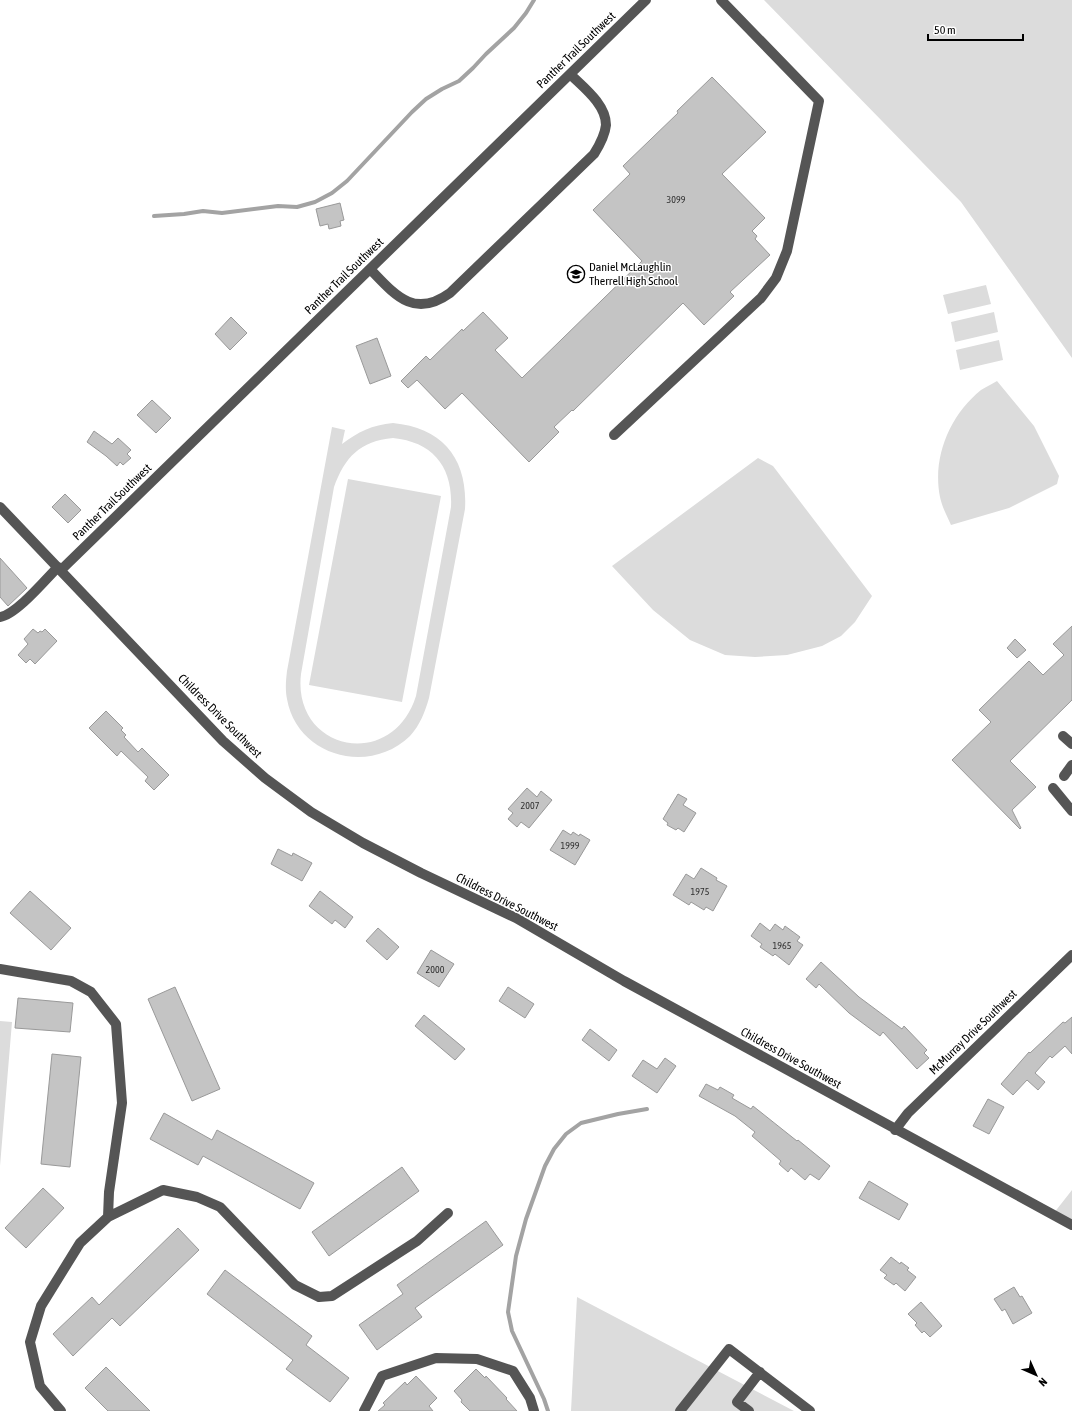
<svg xmlns="http://www.w3.org/2000/svg" width="1072" height="1411" viewBox="0 0 1072 1411" font-family="'Asap Condensed',sans-serif">
<style>
.green{fill:#dcdcdc;fill-rule:evenodd}
.lines{fill:none;stroke-linecap:round;stroke-linejoin:round}
.stream{stroke:#a3a3a3;stroke-width:4}
.building{fill:#c4c4c4;stroke:#999}
.minor{stroke:#555;stroke-width:10}
.labels{text-anchor:middle;dominant-baseline:central;stroke-width:3;stroke-linejoin:round;paint-order:stroke}
.number-label{font-size:10px;fill:#313131}
.street-label{font-size:12px;fill:#000;stroke:#fff}
.poi-label{font-size:12px;fill:#000;stroke:#fff;text-anchor:start}
</style>
<rect width="100%" height="100%" fill="#fff"/>
<!-- green -->
<path class="green" d="M764,0H1072V358L961,202Z
M986,285L991,304L948,314L943,295Z
M994,312L998,332L955,342L951,322Z
M999,340L1003,360L960,370L956,350Z
M997,381L1034,426L1059,476L1057,484L1009,508L951,525C947,516 942,507 940,497C932,457 950,415 981,390C986,387 992,384 997,381Z
M393,423C443,428 468,459 465,509L429,698C425,712 420,725 410,736C369,776 297,756 287,699C285,689 286,680 287,671L332,427L345,430L342,444C358,432 372,425 393,423ZM393,438C433,442 453,467 451,507L416,696C392,772 292,751 301,674L334,487C345,457 360,441 393,438Z
M758,458L773,466L872,596L855,622L841,636L822,646L787,655L755,657L725,655L690,640L653,610L612,566Z
M348,479L441,496L402,702L309,685Z
M0,1021L12,1022L0,1166Z
M1072,1190V1230L1050,1218Z
M577,1297L794,1411H571Z"/>
<g class="lines">
<!-- stream -->
<path class="stream" d="M154,216L184,214L203,211L222,213L278,206L297,207L315,202L332,193L347,181L412,112L426,99L442,89L459,81L473,68L486,54L514,28L526,13L534,0
M548,1411L544,1399L512,1331L508,1312L516,1256L526,1219L545,1166L554,1149L566,1134L581,1123L618,1114L647,1109"/>
</g>
<!-- building -->
<path class="building" d="M712,77L766,132L722,174L765,218L752,231L757,236L755,239L770,255L730,292L734,296L704,325L683,303L573,411L572,410L554,427L559,432L529,462L462,393L445,409L417,380L408,388L401,381L426,356L430,360L462,329L463,331L483,312L508,338L495,350L522,378L642,261L593,210L630,174L623,166L678,113L677,111Z
M340,203L344,220L340,221L341,226L329,229L328,224L320,226L316,209Z
M231,317L247,333L230,350L215,334Z
M377,338L391,376L370,384L356,346Z
M152,400L171,418L156,433L137,415Z
M94,431L112,444L118,438L131,450L127,454L131,458L123,465L120,462L117,466L106,456L87,442Z
M65,494L81,510L68,523L52,507Z
M0,558L27,588L8,606L0,597Z
M1072,626V700L1010,761L1036,787L1012,810L1021,828L1020,829L952,760L991,722L979,710L1029,661L1043,675L1064,655L1053,644Z
M33,629L38,633L40,631L42,632L45,629L57,641L35,664L30,659L26,663L18,655L28,644L24,639Z
M1015,639L1026,650L1017,658L1007,648Z
M106,711L123,728L121,730L126,735L124,737L138,752L142,748L169,775L154,790L145,781L148,777L121,751L117,756L89,728Z
M527,788L537,797L541,791L552,800L529,828L521,822L517,827L508,819L513,813L508,809Z
M678,794L687,799L683,805L696,813L684,832L678,828L676,830L667,825L668,823L663,819Z
M563,830L571,835L573,832L579,836L580,834L590,840L575,865L550,850Z
M278,849L292,856L293,853L312,863L302,881L271,864Z
M701,868L717,878L716,880L727,886L713,911L706,907L704,910L691,902L689,905L673,895L686,874L694,879Z
M30,891L71,928L51,950L10,913Z
M320,891L353,917L345,928L335,920L332,924L309,906Z
M760,923L770,931L775,924L783,930L785,926L800,937L797,941L803,945L789,965L775,954L773,956L760,947L762,944L751,936Z
M378,928L399,947L387,960L366,941Z
M431,950L454,964L439,987L417,973Z
M821,962L859,997L902,1029L904,1026L927,1050L924,1053L929,1058L917,1069L883,1032L880,1036L849,1013L819,984L816,988L806,979Z
M175,987L220,1089L192,1101L148,999Z
M508,987L534,1004L525,1018L499,1001Z
M18,998L73,1003L70,1032L15,1028Z
M424,1015L465,1049L455,1060L415,1026Z
M1072,1017V1054L1065,1046L1052,1058L1050,1056L1035,1073L1045,1082L1038,1090L1027,1080L1013,1095L1001,1084L1029,1052L1030,1053L1063,1022L1065,1023Z
M590,1029L617,1050L609,1061L582,1040Z
M52,1054L81,1057L70,1167L41,1164Z
M665,1058L676,1066L657,1093L632,1076L643,1060L657,1069Z
M706,1084L718,1090L720,1087L734,1095L732,1098L751,1109L753,1106L797,1141L798,1140L830,1166L819,1180L810,1174L805,1180L791,1168L788,1172L779,1164L781,1161L752,1136L755,1132L735,1116L699,1096Z
M988,1099L1004,1107L989,1134L973,1126Z
M164,1113L212,1140L217,1130L314,1183L300,1209L203,1156L198,1165L150,1139Z
M402,1167L419,1191L329,1256L312,1232Z
M869,1181L908,1204L899,1220L859,1198Z
M43,1188L64,1208L26,1248L5,1228Z
M486,1221L503,1245L415,1308L422,1317L377,1350L359,1325L403,1294L397,1285Z
M178,1228L199,1250L120,1326L112,1318L73,1356L53,1334L92,1297L99,1305Z
M891,1257L900,1264L901,1262L909,1268L907,1270L916,1277L905,1291L896,1283L894,1285L884,1278L887,1275L880,1270Z
M225,1270L312,1336L306,1345L349,1378L330,1402L286,1369L293,1360L207,1294Z
M1014,1287L1020,1297L1022,1296L1032,1313L1013,1324L1005,1309L1002,1311L994,1299Z
M921,1302L942,1326L930,1337L924,1331L922,1333L915,1325L917,1323L908,1314Z
M106,1367L150,1411H108L85,1388Z
M476,1369L485,1378L486,1376L507,1398L506,1399L517,1411H470L461,1402L462,1400L454,1391Z
M416,1376L437,1398L429,1406L433,1411H378L385,1405L383,1403L405,1382L407,1385Z"/>
<g class="lines">
<!-- minor -->
<path class="minor" d="M370,269C395,295 414,319 450,293L594,154C599,146 605,135 606,125C606,104 583,87 570,74
M614,435L761,298L776,278L787,251L819,101L721,0
M0,507L223,741L265,778L311,812L363,843L421,873L516,918L624,981L1072,1225
M61,570L646,0
M0,617C16,615 46,579 58,567
M1063,736L1072,744
M1064,776L1072,765
M1053,788L1072,811
M0,969L71,981L91,992L116,1024L122,1103L109,1192L108,1217
M895,1130L908,1113L1072,955
M61,1411L40,1386L30,1342L41,1306L80,1243L108,1217L163,1190L197,1197L220,1207L295,1285L319,1297L332,1296L417,1241L448,1213
M364,1411L382,1376L436,1358L477,1359L513,1371L530,1398L534,1411
M680,1411L729,1349L810,1411
M749,1411L737,1402L760,1372"/>
</g>
<!-- icons -->
<defs>
<symbol id="school-ring" viewBox="-11 -11 22 22"><circle r="9.5" fill="#fff" stroke="#000" stroke-width="1.5"/><path d="M0-5L7-2L0 1L-7-2ZM-4 1L0 2.5L4 1V4Q0 6-4 4Z" fill="#000"/></symbol>
</defs>
<g fill-rule="evenodd">
<use href="#school-ring" x="566" y="264" width="20" height="20"/>
</g>
<g class="labels">
<!-- number labels -->
<g class="number-label">
<text x="676" y="199">3099</text>
<text x="530" y="805">2007</text>
<text x="570" y="845">1999</text>
<text x="700" y="891">1975</text>
<text x="782" y="945">1965</text>
<text x="435" y="969">2000</text>
</g>
<!-- street labels -->
<g class="street-label">
<text transform="translate(576 50) rotate(-44)">Panther Trail Southwest</text>
<text transform="translate(344 276) rotate(-44)">Panther Trail Southwest</text>
<text transform="translate(112 502) rotate(-44)">Panther Trail Southwest</text>
<text transform="translate(220 716) rotate(45)">Childress Drive Southwest</text>
<text transform="translate(507 902) rotate(27)">Childress Drive Southwest</text>
<text transform="translate(973 1032) rotate(-44)">McMurray Drive Southwest</text>
<text transform="translate(791 1058) rotate(29)">Childress Drive Southwest</text>
</g>
<!-- poi labels -->
<g class="poi-label">
<text x="589" y="267">Daniel McLaughlin<tspan x="589" dy="14">Therrell High School</tspan></text>
</g>
</g>
<!-- north arrow -->
<g transform="translate(1036 1375) rotate(135)" stroke="#ffffff" stroke-width="3" paint-order="stroke">
<path d="M0-3L7 15L0 10L-7 15Z" fill="#000000"/>
<text y="-6" font-size="11" font-weight="bold" text-anchor="middle" fill="#000000">N</text>
</g>
<!-- scale -->
<path d="M928 34v6h95v-6" fill="none" stroke="#000000" stroke-width="2"/>
<text x="934" y="34" font-size="12" fill="#000000" stroke="#ffffff" stroke-width="3" paint-order="stroke">50 m</text>
</svg>
